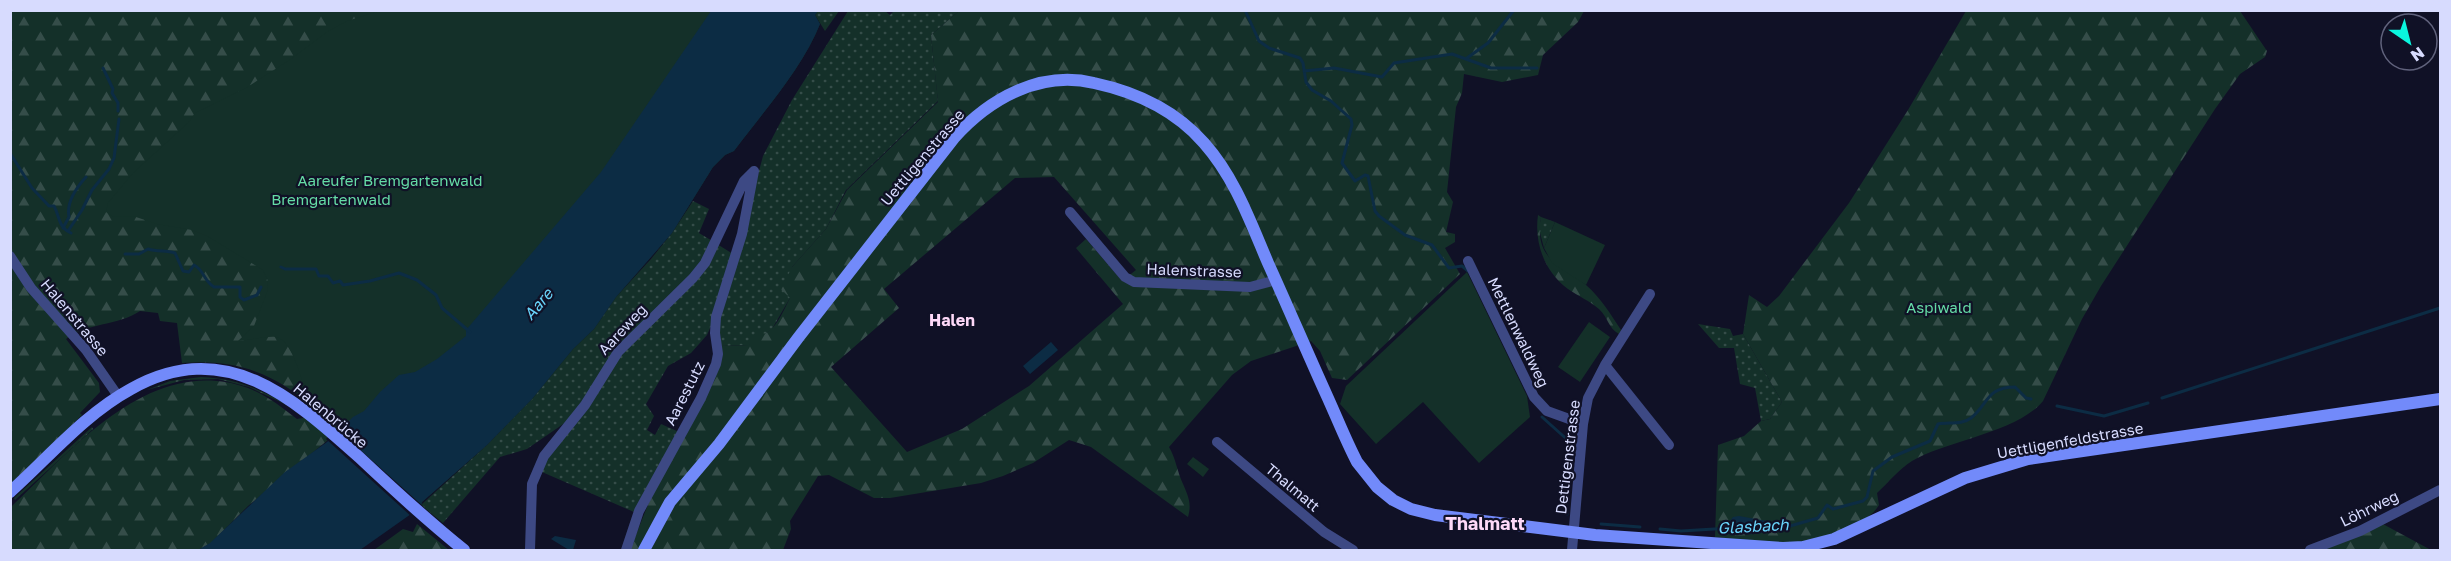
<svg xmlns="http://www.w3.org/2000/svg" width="2451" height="561" viewBox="0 0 2451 561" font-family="'Golos Text',sans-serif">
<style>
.grass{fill:url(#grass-dots)}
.forest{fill:url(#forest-firs);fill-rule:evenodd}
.green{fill:#143029}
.water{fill:#0c2c44}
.pier{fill:#101126}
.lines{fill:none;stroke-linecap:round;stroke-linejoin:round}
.stream{stroke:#0c2c44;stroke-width:3}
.street{stroke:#3d4984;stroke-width:10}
.secondary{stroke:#728afa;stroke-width:12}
.labels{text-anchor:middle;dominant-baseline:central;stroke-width:4.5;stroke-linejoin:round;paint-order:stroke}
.street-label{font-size:15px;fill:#d7dbfe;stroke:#101126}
.park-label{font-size:15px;fill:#65dca6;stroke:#101126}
.water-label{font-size:16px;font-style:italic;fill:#69d4fa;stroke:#101126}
.neighbourhood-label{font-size:16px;font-weight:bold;fill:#fed9f8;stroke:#101126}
.quarter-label{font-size:18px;font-weight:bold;fill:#fed9f8;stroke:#101126}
</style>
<defs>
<pattern id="grass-dots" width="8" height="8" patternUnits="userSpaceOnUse" patternTransform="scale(1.5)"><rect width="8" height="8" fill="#143029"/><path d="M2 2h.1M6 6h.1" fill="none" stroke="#354d49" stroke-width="1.8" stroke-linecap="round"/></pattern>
<pattern id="forest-firs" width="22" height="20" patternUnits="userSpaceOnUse" patternTransform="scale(1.5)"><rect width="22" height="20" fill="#143029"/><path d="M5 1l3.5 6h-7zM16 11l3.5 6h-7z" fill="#354d49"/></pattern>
</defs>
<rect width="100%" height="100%" fill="#101126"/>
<!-- grass -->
<path class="grass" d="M818,11H839L825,31L815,15Z
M848,11H885L890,15L894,11H959L931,35L938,101L846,190L826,229L792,267L790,298L772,329L749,345L721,346L719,321L763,156L792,100Z
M693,201L709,209L699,233L714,242L703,261L650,317L569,420L527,449L500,457L443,523L421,505L487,445L532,399L573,349L594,329L616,297L651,259L672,233Z
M1541,217L1555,222L1544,248L1539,229Z
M717,244L733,254L711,326L707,335L691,353L668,366L646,404L654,416L647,430L655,435L661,424L679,432L634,512L542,472L546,457L610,366Z
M1698,324L1730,329L1733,336L1743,334L1782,402L1770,419L1761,421L1755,388L1740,384L1734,348H1719Z
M201,377C236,378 262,390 291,407L249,387L218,379L184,380L147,390L170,381Z
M92,427L93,429L15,500L14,498Z"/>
<!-- forest -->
<path class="forest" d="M11,11H711L334,435L248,506L210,544L198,550H11V507C73,449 151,353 248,388C268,396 281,407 297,419L303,418L312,408C306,399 297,394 288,388C254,366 222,360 182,363L177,323L160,321L158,313L140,311C118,326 88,322 66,339L99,383L100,392L80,413L82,415L11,484Z
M959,11H1584L1578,22L1543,55L1538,75L1502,82L1464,74L1462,93L1456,107L1447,192L1453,202L1446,232L1455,234V242L1445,248L1460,274L1347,380L1332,378L1320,351L1311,341L1251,361L1232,375L1169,447C1176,459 1177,471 1183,484C1188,496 1192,503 1188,517L1091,447L1069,440L1033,463L1003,476L981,483L890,498H874L829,475L818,476L790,521L791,529L783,550H630L653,492L721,346L749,345L755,335C774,337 782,313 790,298L781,289L792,267L826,229L847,190L938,102L931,35ZM1054,177L1136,270L1122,281L1086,239L1076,248L1123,304L1029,386L962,429L907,452L831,367L899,308L884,289L1015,178Z
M1966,11H2240L2267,51L2265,57L2240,74L2215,109L2101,286L2082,319L2043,401C2018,432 1946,441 1912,461C1899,469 1888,483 1877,493L1879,505C1864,530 1812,543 1784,544C1761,544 1737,539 1715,537L1718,445L1744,436L1761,421L1770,419L1782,402L1743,334L1749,295L1767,307L1779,296L1849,203L1908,110Z
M1538,215L1541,217C1534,262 1560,262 1586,285C1601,298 1611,315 1621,330L1619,334C1608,328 1608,317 1599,309C1590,301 1578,296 1568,289C1545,272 1534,244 1538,215Z
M2381,523L2431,550H2314Z
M417,524L449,550H374L403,529L413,532Z"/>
<!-- green -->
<path class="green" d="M383,10L818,11L815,15L820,24C802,69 763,112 734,151L725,155L713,167L672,233L616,297L594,329L573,349L532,399L487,445L422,502L421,507L308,413L312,408C304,394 295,340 276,337C265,336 250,340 238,341L254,326L267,292L268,281L263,270L207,236L192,230L157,224L136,217L112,216L106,212L108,203L133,173L188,123L195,113L246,88L291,59L327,32L347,21Z
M1555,222L1605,245L1586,285L1552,263L1544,248Z
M1467,272L1527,396L1530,417L1479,463L1423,402L1376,444L1340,404L1346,386Z
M1589,322L1610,337L1580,382L1558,367Z
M1193,457L1209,469L1203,477L1187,464Z"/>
<!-- water -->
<path class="water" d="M711,11H818L815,15L820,24C802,69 763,112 734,151L725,155L713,167L672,233L616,297L594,329L573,349L532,399L487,445L422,502L421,507L360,550H198L210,543L285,472L327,442L353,417L364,411L380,392L399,375L415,372L437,359L466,336V330L601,172Z
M1051,342L1058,350L1030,374L1023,366Z
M1739,516L1767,521L1774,528C1759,537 1743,535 1728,529L1726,526L1733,517Z
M555,536L576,540L573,550H569L551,539Z"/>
<!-- pier -->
<path class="pier" d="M336,428L424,507L423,509L413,518L326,439Z"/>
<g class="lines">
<!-- stream -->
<path class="stream" d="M1245,10L1259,41L1269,48L1300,58L1303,63L1306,82L1312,90L1331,101L1351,119L1352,125L1342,163L1355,181L1365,175L1368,176L1375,211L1379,216L1405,235L1432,245L1449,268L1462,266L1468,271
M1467,58L1488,43L1514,10
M103,68L113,89L112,93L118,103V111
M1304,71L1334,68L1382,77L1394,63L1452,54L1491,68H1537
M10,153L32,188L49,206H54C60,217 58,227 71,233
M63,228L69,217C66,202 76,188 86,177
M68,231L82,210L92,190L109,169L114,158L119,119
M125,254H139L148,249C158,252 166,250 175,253L183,271L189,272L194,265C204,270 204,281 214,287H240V297L244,300L257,295L261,287
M281,267L285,269H316L319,276H328L333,283L340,281L343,285L370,281L399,273L417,280L436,295L442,308L470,332
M2162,398L2440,308
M2057,406L2104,416L2148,403
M1542,417L1571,443L1565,512L1567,514
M1601,524L1640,527
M1770,528L1790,526L1818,518L1827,505L1833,509L1863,501L1867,497L1873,471L1892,457L1930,441L1938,424C1949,422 1962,425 1971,418C1988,405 1986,387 2015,387L2026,398L2031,399
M1660,529L1681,531L1731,528"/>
<!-- street -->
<path class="street" d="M1070,212L1125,277L1134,282L1250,287L1276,280
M10,256L31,288L86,350L118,396
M1468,261L1534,397L1547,411L1583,424
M1605,365L1669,445
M1217,442L1324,532L1353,550
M530,550L532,484L544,456L585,405L618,352L693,278L705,263L744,181L754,171
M626,550L639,511L701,398L716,364L718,354L715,333L716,317L742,234L754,171
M1572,550L1583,424L1588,398L1605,365L1650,294
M2310,550L2360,531L2440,490"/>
<!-- secondary -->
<path class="secondary" d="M10,492C49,457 85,414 131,389C224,336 292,397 359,457C393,489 428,521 464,550
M644,550L670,502L719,444L798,338L954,138C989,99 1040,70 1094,83C1136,92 1176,111 1204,143C1235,178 1250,221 1268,263C1288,307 1307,352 1327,396C1337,418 1346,441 1357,462L1377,487L1393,500L1411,509L1435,515L1595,535L1783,548L1803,547L1834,539L1965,478L2028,459L2440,399"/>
</g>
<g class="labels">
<!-- street labels -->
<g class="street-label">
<text transform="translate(922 157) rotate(-50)">Uettligenstrasse</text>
<text transform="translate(1194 270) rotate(2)">Halenstrasse</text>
<text transform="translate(75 317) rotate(50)">Halenstrasse</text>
<text transform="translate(622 329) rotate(-47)">Aareweg</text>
<text transform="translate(1519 332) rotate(64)">Mettlenwaldweg</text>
<text transform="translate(684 393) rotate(-63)">Aarestutz</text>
<text transform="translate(331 415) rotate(40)">Halenbrücke</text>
<text transform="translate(2070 440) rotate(-10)">Uettligenfeldstrasse</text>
<text transform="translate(1567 457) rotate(-83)">Dettigenstrasse</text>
<text transform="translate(1293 487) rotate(40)">Thalmatt</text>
<text transform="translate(2369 508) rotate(-26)">Löhrweg</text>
</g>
<!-- park labels -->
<g class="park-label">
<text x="390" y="180">Aareufer Bremgartenwald</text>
<text x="331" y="199">Bremgartenwald</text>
<text x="1939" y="307">Aspiwald</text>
</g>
<!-- water labels -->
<g class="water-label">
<text transform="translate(538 304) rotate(-50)">Aare</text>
<text transform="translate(1753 526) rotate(-3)">Glasbach</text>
</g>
<!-- neighbourhood labels -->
<g class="neighbourhood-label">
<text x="952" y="320">Halen</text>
</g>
<!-- quarter labels -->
<g class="quarter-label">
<text x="1485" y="523">Thalmatt</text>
</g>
</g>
<!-- border -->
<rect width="2451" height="561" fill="none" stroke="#d7dbfe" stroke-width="24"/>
<!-- north arrow -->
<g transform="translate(2409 42) rotate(145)"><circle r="28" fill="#101126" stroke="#60627c" stroke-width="1.5"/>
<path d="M0-4.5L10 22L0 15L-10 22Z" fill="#0af6de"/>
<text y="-9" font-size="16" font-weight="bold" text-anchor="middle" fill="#d7dbfe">N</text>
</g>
</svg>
